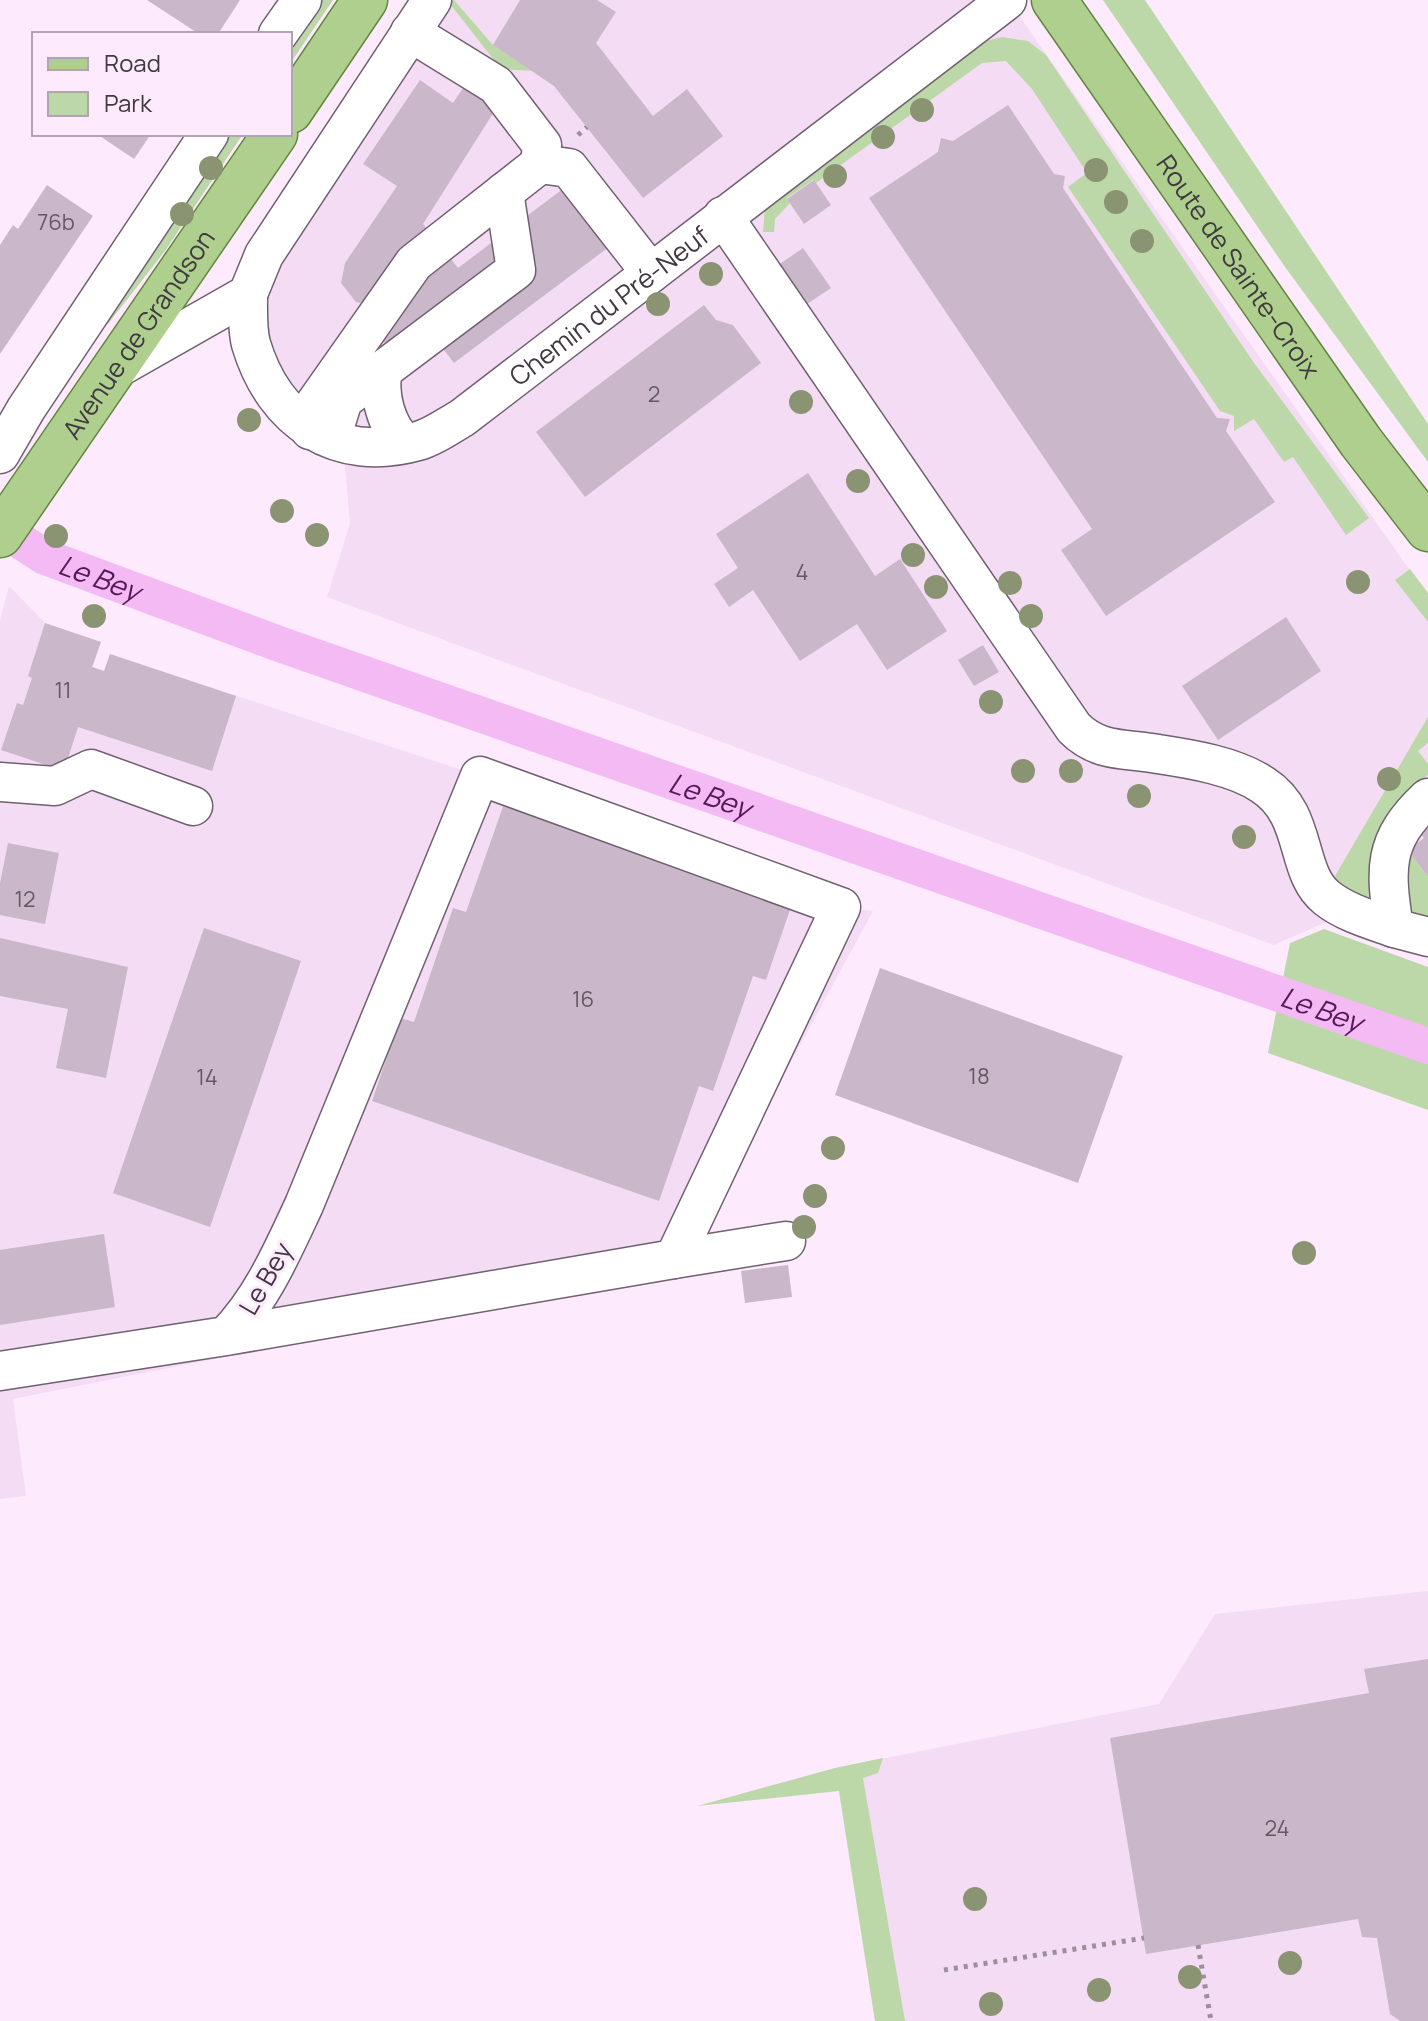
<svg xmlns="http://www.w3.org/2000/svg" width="1428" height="2021" viewBox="0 0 1428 2021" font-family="Manrope,sans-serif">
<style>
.built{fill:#f4dcf4}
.green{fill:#bdd8a8}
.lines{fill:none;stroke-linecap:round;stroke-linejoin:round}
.canal{stroke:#f3baf4;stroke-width:36}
.building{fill:#cab8ca}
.minor-casing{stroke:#706070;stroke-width:41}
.major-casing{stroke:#648641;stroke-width:47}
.path{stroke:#9c8e9b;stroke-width:5;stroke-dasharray:4 6;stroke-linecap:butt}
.minor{stroke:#fff;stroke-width:38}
.major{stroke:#aecf8d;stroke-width:44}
.tree{fill:#8a9473}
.labels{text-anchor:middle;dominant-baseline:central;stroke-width:6;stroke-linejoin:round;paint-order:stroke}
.number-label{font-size:22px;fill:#625962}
.street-label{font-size:26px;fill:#403940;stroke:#feeafd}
.water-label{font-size:28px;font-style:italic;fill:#58165b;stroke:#feeafd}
</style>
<rect width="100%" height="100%" fill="#feeafd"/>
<!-- built -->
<path class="built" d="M413,0H1008L1428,596V956L1326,922L1274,945L327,597L350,524L343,444L250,340L276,203Z
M9,586L45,623L101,642L93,667L104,671L110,654L480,776L840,907L873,911L680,1266L13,1399L26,1496L0,1499V621Z
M1428,1591V2021H875L835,1768L1159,1704L1215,1614Z"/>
<!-- green -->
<path class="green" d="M319,0H333L290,64V43Z
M447,0H454L493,45L533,71L501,69Z
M1103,0H1145L1428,424V462L1285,267Z
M1002,37L1028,41L1046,55L1254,363L1369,518L1346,535L1293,457L1284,462L1254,419L1234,431V416L1220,411L1068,187L1087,173L1032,89L1006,61L982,63L816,183L813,180L787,198L790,203L775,219L774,232H763L765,207L978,43Z
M229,134H243L165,251L108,324H99Z
M1410,569L1428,593V622L1395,580Z
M1428,717V743L1418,751L1428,764V775C1376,817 1373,839 1372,903L1343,893L1335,876Z
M1408,850L1428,877V922L1411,916Z
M1324,929L1428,967V1110L1268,1053L1290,943Z
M883,1758L878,1773L863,1778L905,2021H875L839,1791L697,1806L835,1768Z"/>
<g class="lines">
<!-- canal -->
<path class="canal" id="s1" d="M0,528L45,557L282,645L1428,1046"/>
</g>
<!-- building -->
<path class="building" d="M147,0H240L218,34H199Z
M520,0H597L616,12L596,43L653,116L687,89L723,136L643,198L554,86L493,45Z
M420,80L453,103L465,85L497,107L423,224L458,268L572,182L617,241L454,363L421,320L393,341L378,343L370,305L356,302L341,283L345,263L397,186L363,164Z
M1008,105L1054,174L1065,176L1063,188L1217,418L1230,419L1226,431L1275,502L1106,616L1061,550L1092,529L869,198L938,152L941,138L953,141Z
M97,134H151L134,159Z
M814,180L831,205L804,224L787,199Z
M47,185L93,216L0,354V245L13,225L18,229Z
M803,248L831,288L804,306L777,266Z
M704,305L716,320L733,325L761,363L585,497L536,432Z
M808,473L875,576L900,559L947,631L887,670L857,624L800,661L753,590L729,607L714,584L738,568L716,534Z
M1286,617L1321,671L1218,740L1182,686Z
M45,623L101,642L92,667L104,671L110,654L236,696L212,771L78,727L64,771L1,750L17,703L23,705L32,678L28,676Z
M983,645L999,672L974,686L958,660Z
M506,798L794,898L766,980L753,976L713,1091L699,1086L659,1201L372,1101L400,1018L414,1022L453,908L466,912Z
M1428,818V877L1408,850L1424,838L1416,827Z
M8,843L59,853L45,924L0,915V883Z
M204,928L301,961L210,1227L113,1193Z
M0,938L128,967L106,1078L56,1068L68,1009L0,996Z
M880,968L1123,1056L1078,1183L835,1095Z
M104,1234L115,1307L0,1325V1250Z
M788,1265L792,1297L745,1303L741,1271Z
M1428,1659V2021H1400L1390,2014L1377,1938L1362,1937L1358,1919L1146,1954L1110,1738L1369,1693L1364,1669Z"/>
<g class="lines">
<defs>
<g id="minor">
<path d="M410,32L496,85L542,145L540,164"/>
<path d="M278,34L302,0"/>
<path d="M723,216L1074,728C1099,753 1125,748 1158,754C1191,759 1235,766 1263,785C1309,815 1294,872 1327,898C1346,913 1372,920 1394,928"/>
<path id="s2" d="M248,294C248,310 247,329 251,344C274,421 337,464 418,441C433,437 448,426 462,418L1007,0"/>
<path d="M116,369L248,294L264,255L432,0"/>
<path d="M384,369C376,390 387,431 406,443"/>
<path d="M334,429L343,400L516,270L504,192"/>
<path d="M310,430L312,408L414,263L540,164L569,168L651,273"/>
<path d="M0,454L26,409L209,134"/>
<path d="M0,782L55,786L91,769L193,806"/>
<path d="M1428,798C1382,841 1385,869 1394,928L1428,937"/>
<path d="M674,1259L786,1241"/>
<path d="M0,1371L226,1336L674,1259L841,907L480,776L304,1205C282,1252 262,1299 226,1336"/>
</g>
<g id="major">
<path id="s3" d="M1054,0L1361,442L1428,529"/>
<path d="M290,111L365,0"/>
<path id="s4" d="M0,535L275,134"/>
</g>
</defs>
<!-- minor casing -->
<use href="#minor" class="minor-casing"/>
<!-- major casing -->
<use href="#major" class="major-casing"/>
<!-- path -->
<path class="path" d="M578,135L587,127
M1198,1945L1211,2021
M944,1970L1144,1938"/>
<!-- minor -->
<use href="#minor" class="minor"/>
<!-- major -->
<use href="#major" class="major"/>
</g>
<!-- trees -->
<g class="tree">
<circle cx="922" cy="110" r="12"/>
<circle cx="883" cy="137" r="12"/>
<circle cx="211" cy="168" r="12"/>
<circle cx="1096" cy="170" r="12"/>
<circle cx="835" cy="176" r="12"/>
<circle cx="1116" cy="202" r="12"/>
<circle cx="182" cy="214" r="12"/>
<circle cx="1142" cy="241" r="12"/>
<circle cx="711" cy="274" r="12"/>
<circle cx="658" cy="304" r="12"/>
<circle cx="801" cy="402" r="12"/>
<circle cx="249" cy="420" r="12"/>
<circle cx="858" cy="481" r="12"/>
<circle cx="282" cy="511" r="12"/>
<circle cx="317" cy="535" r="12"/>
<circle cx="56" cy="536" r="12"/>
<circle cx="913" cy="555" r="12"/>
<circle cx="1358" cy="582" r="12"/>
<circle cx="1010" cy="583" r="12"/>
<circle cx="936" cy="587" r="12"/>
<circle cx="94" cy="616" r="12"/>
<circle cx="1031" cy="616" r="12"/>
<circle cx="991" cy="702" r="12"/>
<circle cx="1023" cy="771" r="12"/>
<circle cx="1071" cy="771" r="12"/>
<circle cx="1389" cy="779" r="12"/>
<circle cx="1139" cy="796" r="12"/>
<circle cx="1244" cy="837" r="12"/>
<circle cx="833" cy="1148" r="12"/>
<circle cx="815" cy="1196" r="12"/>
<circle cx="804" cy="1227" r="12"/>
<circle cx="1304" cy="1253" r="12"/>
<circle cx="975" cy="1899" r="12"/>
<circle cx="1290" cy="1963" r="12"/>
<circle cx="1190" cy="1977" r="12"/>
<circle cx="1099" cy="1990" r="12"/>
<circle cx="991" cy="2004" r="12"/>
</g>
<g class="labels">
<!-- number labels -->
<g class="number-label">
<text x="56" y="222">76b</text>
<text x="654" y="394">2</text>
<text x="802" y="572">4</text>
<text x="63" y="690">11</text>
<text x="25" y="899">12</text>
<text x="583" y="999">16</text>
<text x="979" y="1076">18</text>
<text x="207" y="1077">14</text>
<text x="1277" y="1828">24</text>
</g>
<!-- street labels -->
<g class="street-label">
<text stroke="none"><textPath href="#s3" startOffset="324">Route de Sainte-Croix</textPath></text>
<text stroke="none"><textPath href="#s2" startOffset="502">Chemin du Pré-Neuf</textPath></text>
<text stroke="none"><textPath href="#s4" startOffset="244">Avenue de Grandson</textPath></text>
<text transform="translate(265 1278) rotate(-60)">Le Bey</text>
</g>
<!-- water labels -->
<g class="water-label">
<text stroke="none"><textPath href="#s1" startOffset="112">Le Bey</textPath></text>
<text stroke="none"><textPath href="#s1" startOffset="760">Le Bey</textPath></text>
<text stroke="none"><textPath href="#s1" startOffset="1408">Le Bey</textPath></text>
</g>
</g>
<!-- legend -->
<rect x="32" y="32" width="260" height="104" fill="#feeafd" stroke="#b2a3b1" stroke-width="2"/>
<rect x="48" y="58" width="40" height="12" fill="#aecf8d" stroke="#b2a3b1" stroke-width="2"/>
<text x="104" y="72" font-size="24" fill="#403940">Road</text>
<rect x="48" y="92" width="40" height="24" fill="#bdd8a8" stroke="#b2a3b1" stroke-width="2"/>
<text x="104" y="112" font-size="24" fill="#403940">Park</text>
</svg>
